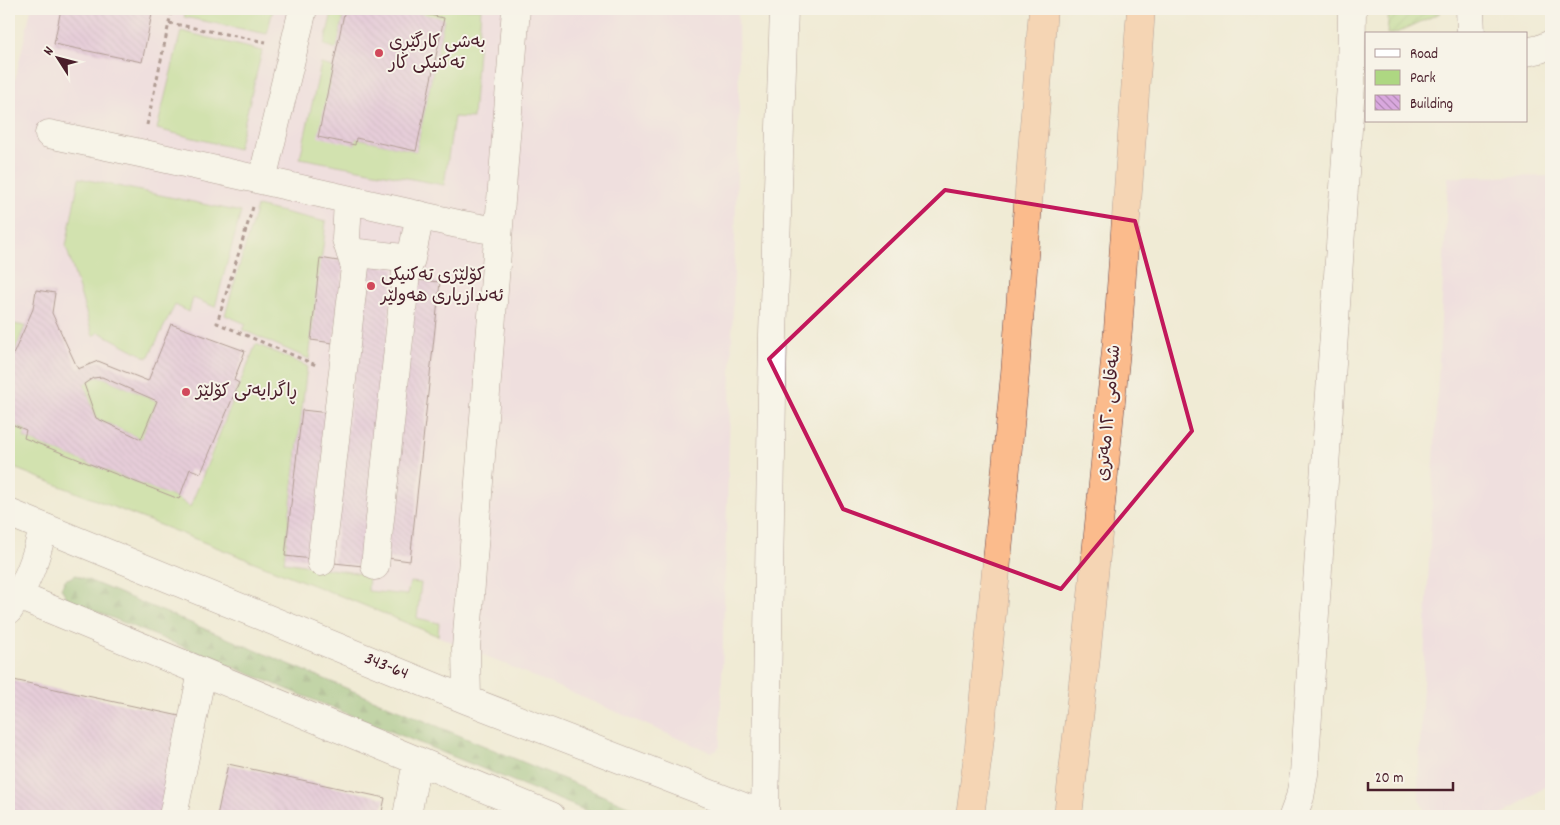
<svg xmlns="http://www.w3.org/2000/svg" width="1560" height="825" viewBox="0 0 1560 825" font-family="Dekko,'Playpen Sans Arabic',sans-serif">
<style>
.built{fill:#eed0e8}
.green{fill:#aed782;stroke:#7c7b56}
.forest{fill:url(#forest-firs);stroke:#6a6c4e}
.garden{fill:url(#garden-furrows);stroke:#7c7b56}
.building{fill:url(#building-back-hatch);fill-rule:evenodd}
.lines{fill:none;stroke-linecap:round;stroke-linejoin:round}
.minor-casing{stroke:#633e44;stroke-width:29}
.highway-casing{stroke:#633e44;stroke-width:29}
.path{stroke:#633e44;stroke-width:3;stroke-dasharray:4 4;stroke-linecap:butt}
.minor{stroke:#fff;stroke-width:28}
.highway{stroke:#fbbb8c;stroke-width:28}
.marked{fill:none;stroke:#c2185b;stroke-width:4;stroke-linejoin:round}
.poi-dot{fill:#d1495b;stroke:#f7f3e8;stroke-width:2}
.labels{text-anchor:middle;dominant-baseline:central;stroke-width:4;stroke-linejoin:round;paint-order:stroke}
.poi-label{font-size:18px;fill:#4a1f2b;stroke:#f7f3e8;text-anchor:start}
.street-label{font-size:18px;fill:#4a1f2b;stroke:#f7f3e8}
</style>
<defs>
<pattern id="forest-firs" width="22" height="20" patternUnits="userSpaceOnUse" patternTransform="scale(1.25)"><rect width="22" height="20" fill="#8ab870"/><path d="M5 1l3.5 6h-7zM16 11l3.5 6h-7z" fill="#73955c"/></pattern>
<pattern id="garden-furrows" width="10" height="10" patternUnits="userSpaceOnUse" patternTransform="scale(1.25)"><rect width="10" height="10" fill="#aed782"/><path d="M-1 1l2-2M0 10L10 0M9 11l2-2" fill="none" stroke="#97b870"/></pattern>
<pattern id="building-back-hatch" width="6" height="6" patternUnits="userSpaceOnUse" patternTransform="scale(1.25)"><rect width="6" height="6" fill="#d9a8de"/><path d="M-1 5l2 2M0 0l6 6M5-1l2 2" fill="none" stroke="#b288b4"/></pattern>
</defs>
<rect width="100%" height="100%" fill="#f7f3e8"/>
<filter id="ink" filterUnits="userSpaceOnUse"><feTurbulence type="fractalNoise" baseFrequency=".02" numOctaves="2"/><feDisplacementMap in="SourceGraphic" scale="10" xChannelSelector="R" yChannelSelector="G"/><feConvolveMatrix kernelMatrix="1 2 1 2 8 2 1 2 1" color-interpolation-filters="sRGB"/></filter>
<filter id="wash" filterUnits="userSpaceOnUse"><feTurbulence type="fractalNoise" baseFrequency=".0096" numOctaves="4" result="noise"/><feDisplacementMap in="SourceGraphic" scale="20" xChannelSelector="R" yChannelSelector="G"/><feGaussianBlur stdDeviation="1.12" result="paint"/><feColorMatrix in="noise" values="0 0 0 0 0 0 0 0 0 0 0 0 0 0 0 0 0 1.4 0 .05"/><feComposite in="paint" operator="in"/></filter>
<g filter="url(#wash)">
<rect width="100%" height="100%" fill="#f0ebd5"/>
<!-- built -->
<path class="built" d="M31,9H738L739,107L720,740V746L716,751L710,752L502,663L351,600L9,466V106Z
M1551,176V783L1501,816H1427L1419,799L1418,784L1448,177Z"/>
<!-- green -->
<path class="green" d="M186,9H273L267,34L184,17Z
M333,9H345L337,49L324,45Z
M399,9H481L473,118L454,117L444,185L300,158L321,64L333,67L355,144L356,138L416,151L444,19Z
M181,31L262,51L238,149L157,129Z
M79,178L241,212L215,307L193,298L189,312L175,305L148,358L99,332L93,336L66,246Z
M257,206L326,222L309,359L243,330L246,324L225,315Z
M9,323L25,326L9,364Z
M256,344L307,366L284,562L369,575L368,591L407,595L410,582L421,583L417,618L439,623L438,636L351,600L9,466V423L26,430L24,438L179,499L190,507Z
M102,377L157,401L141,439L96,418L84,384L93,378Z"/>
<!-- forest -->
<path class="forest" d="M76,575L652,816H599L68,600L61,588L65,580Z"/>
<!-- garden -->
<path class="garden" d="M1389,9H1440V13L1394,34H1387Z"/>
<g id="blocks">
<!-- building -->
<path class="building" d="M61,9H153L142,62L54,44Z
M345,9H399L444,18L416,151L356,138L355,145L318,137Z
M320,258L344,262L333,343L311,340Z
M365,265L394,268L363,566L334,563Z
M417,280L440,282L410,561L387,558Z
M36,290L55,293L52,313L78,369L98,361L148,381L171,324L245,351L234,380L239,383L201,473L190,469L179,499L24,438L26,430L9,423V364L33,309ZM102,377L157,401L141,439L96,418L84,384L93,378Z
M302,410L329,413L312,559L285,556Z
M9,679L184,717L161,816H9Z
M228,764L385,798L381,816H217Z"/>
</g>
</g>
<g filter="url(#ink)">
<use href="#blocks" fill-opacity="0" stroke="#633e44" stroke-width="1"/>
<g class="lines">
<defs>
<path id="minor" d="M1470,9L1471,34
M1526,52L1540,49L1551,44
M49,134L140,153L458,224L497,231
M262,180L303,9
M350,252L411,259
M9,513L467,700L765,815
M321,562L355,267L346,239L348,200
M375,566L406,273L411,259L420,215
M9,592L551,816
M9,610C27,583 36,560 43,528
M467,700L466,648L516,9
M173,816L202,672
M407,816L417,761
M765,816L773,335L784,9
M1293,816L1300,797L1304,774L1351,85L1352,9"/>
<path id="highway" d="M970,816L979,747L1015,374L1043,9
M1068,816L1086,657L1118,330L1141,9"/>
</defs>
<!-- minor casing -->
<use href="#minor" class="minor-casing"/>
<!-- highway casing -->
<use href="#highway" class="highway-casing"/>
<!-- path -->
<path class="path" d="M169,23L266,42
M147,125L172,9
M253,207L217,323L316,365"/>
<!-- minor -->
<use href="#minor" class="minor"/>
<!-- highway -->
<use href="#highway" class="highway"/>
</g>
</g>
<!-- marked area -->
<path d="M0 0H1560V825H0ZM945,190L1135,221L1192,431L1061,589L843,509L769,359Z" fill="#f0ebd5" fill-opacity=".55" fill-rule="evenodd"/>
<path class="marked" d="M945,190L1135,221L1192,431L1061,589L843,509L769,359Z"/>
<!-- markers -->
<g class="poi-dot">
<circle cx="379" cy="53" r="5"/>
<circle cx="371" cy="286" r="5"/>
<circle cx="186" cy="392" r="5"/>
</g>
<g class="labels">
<!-- poi labels -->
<g class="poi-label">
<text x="389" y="43">بەشی کارگێڕی<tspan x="389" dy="21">تەکنیکی کار</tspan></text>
<text x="381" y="276">کۆلێژی تەکنیکی<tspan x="381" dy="21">ئەندازیاری هەولێر</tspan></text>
<text x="196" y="392">ڕاگرایەتی کۆلێژ</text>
</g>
<!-- street labels -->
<g class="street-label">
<text transform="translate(1110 413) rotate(-85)">شەقامی ١٢٠ مەتری</text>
<text transform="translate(386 667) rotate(22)">343-64</text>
</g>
</g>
<!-- margin -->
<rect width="1560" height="825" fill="none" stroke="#f7f3e8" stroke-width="30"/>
<!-- legend -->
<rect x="1365" y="32" width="162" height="90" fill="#f7f3e8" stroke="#b29e9c"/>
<rect x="1375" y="49" width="25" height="8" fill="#ffffff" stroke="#b29e9c"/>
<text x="1410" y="58" font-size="15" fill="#4a1f2b">Road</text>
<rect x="1375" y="70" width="25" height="15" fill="#aed782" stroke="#b29e9c"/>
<text x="1410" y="82" font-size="15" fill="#4a1f2b">Park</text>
<rect x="1375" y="95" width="25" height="15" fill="url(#building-back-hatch)" stroke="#b29e9c"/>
<text x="1410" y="108" font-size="15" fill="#4a1f2b">Building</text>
<!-- north arrow -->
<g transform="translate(58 58) rotate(306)" stroke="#f7f3e8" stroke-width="4" paint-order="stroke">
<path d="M0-4L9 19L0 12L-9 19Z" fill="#4a1f2b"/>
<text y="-8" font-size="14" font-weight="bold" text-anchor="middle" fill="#4a1f2b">N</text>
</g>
<!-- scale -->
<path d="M1368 782v8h85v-8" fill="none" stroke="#4a1f2b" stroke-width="2.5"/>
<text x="1375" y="782" font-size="15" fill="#4a1f2b" stroke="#f7f3e8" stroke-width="4" paint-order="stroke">20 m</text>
</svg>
